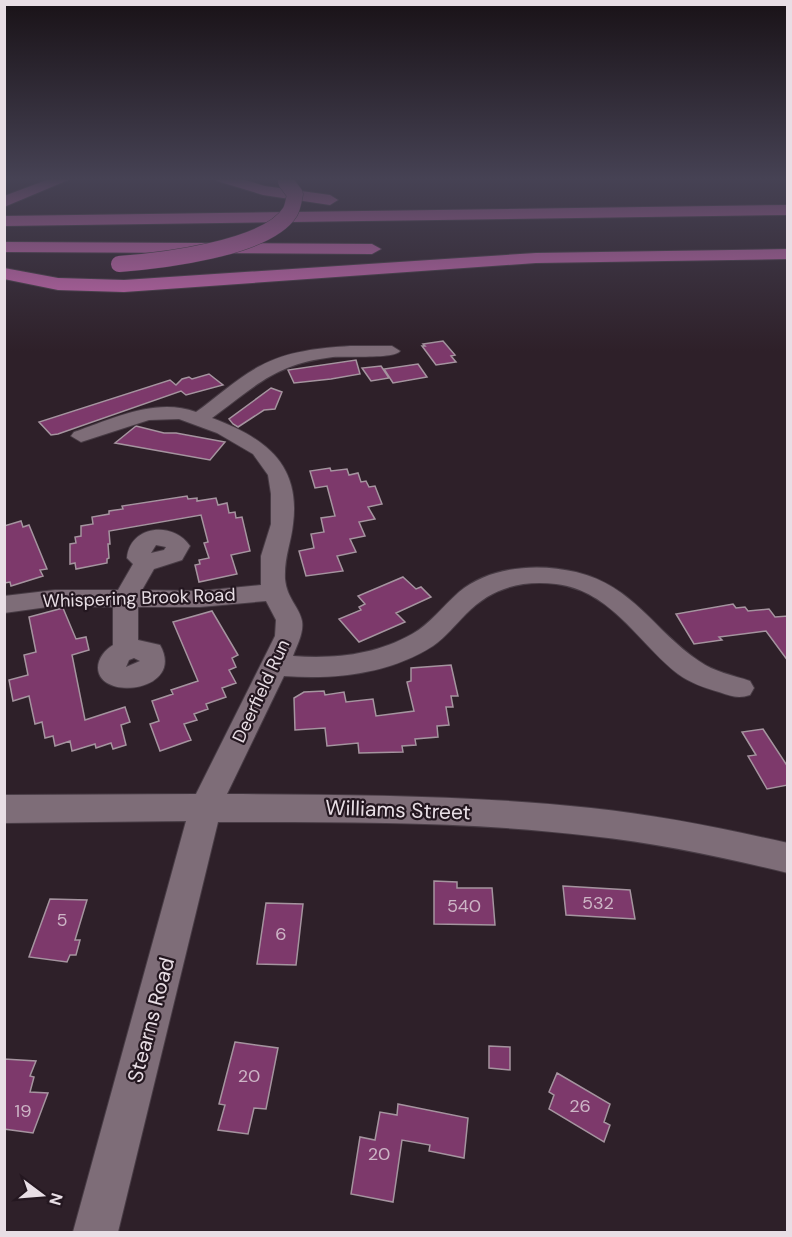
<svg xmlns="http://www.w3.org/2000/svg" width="792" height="1237" viewBox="0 0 792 1237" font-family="'DM Sans',sans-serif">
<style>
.building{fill:#7d396b;stroke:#a5949f;stroke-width:1.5}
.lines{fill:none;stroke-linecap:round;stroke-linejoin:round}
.minor-casing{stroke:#483c45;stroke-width:2}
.highway-casing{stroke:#483c45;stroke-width:2}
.minor{fill:#7e6d78;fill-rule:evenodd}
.highway{fill:#cf69b3;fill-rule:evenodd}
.highway-bridge-casing{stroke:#483c45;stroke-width:17;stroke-linecap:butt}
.highway-bridge{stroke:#cf69b3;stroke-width:16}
.labels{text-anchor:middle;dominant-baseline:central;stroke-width:4.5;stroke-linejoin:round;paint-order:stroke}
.street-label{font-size:18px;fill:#e8dee5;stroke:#241720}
.near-number-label{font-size:18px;fill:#cdb5c6}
.near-street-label{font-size:21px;fill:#e8dee5;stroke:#241720}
</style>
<rect width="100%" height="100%" fill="#2e2029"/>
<!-- building -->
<path class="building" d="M443,341L455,355L451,356L456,362L436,365L422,346H425L423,344Z
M356,360L360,374L331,379L294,383L288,370Z
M418,364L427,377L393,383L384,369Z
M381,366L389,378L371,381L362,368Z
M209,374L223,385L186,395L181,391L58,434L51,435L39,422L170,380L176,385L182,379L189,377L192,379Z
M271,388L282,392L275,409L264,410L238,427L233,424L229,419Z
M136,426L164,433H176L225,442L210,460L115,443Z
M330,468L331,471L347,469L349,475L358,473L361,482L366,481L369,487L375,486L382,504L368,507L375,519L359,522L365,536L350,539L356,552L337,556L343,571L306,576L299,551L314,548L311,534L324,532L321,518L335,516L327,486L315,488L310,471Z
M187,496L188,499L197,498V501L216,498L218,505L227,503L229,513L235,512L236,518L242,517L250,551L231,555L237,574L199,582L195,565L200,564L199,560L209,558L204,543L208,542L201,515L109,531L110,544H108L109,558L107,559V563L76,569L75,563L70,564V544L76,543L75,537L81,536V526L93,524L92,517L109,514V511L123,509L122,506Z
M21,521L23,527L29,525L47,569L40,570L43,576L11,586L10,582L4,583V526Z
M403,577L416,589L421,587L431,597L396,613L405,622L359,642L339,619L361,610L359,607L365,604L358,596Z
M733,604L736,608L745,607L748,611L769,609L775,617L788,616V661L766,631L719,637L722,640L694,644L676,614Z
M63,608L76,639L86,637L89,650L72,655L85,720L125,707L130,722L121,725L126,745L113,749L111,743L96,748L95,744L72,751L70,741L55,746L53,736L45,738L42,722L35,724L29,696L13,701L9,680L28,675L24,655L36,652L29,617Z
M212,611L238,655L232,658L236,667L229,670L236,683L222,688L226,697L206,704L208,709L194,714L197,720L184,724L191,740L160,751L150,724L159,721L152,701L173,694L171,690L198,681L173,622Z
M451,665L458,696H451L453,707H446L449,725L437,726L438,737L415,739L416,745L402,746L403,752L359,753L358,743L327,746L325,728L295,730L294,698L304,692L324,691L325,695L344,692L346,702L373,699L376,716L414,711L407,682L411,681V668Z
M763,729L788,767V785L767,789L748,756L756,755L742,732Z
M434,881L457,882V888H492L495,925L434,924Z
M563,886L630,890L635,919L566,915Z
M50,899L87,900L75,940H80L76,955H70L67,962L29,957Z
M266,903L303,904L296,965L257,964Z
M235,1042L278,1048L266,1109L254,1108L248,1134L218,1130L225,1105L219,1104Z
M489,1046L510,1047V1070L489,1068Z
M4,1059L36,1061L30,1076L34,1077L30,1092L48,1093L33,1133L4,1129Z
M557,1073L610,1104L604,1122L610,1125L604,1142L549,1109L554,1095L549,1092Z
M398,1104L468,1118L464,1158L429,1151L430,1145L402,1140L393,1202L351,1194L360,1137L375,1140L380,1112L397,1115Z"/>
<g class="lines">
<defs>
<path id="minor" d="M350,346H392L400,351C395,359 346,356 333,357C275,364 257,385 212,418C263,437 301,463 293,524C291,544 284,557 285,579C287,599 299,606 302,621C304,633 297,645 293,656C334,659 375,655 412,634C430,624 443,606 459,592C490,566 538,563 576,572C634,586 654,631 699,661C714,672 733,675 750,681L754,688L750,695C738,699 731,696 719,692C705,688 690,683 678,674C638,643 612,591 556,584C521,580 491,588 466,614C455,625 446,637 433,646C389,674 335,680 284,676L227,794C349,795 470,795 591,808C657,815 722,828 788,843V873C722,857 657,843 591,836C467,821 342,822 218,822L118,1232H73L186,821L4,823V795L196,794L275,636L276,620L266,601L200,607H138V640L160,645C186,691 99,702 98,668C98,658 105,650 113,645V607L55,606L4,613V596L55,590H118L133,564L127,558C130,525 173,521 190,546L182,560L154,569L142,590L200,591L261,585V556L271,524V494L268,475L253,454L217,433L179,419L149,420L81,442L71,436L74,432C112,419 156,397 196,412C217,397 237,378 260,366C287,351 320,348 350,346ZM156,545L166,547L164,550L151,553ZM134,658L140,661L126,667L129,660Z"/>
<path id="highway" d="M52,178H73L4,207V196Z
M215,178H238L265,186L330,195L338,200L330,205L263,195L217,181Z
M788,205V215L4,226V216Z
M4,242L372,244L381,249L372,254L4,252Z
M788,249V259L536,263L124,292L58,290L4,279V268L58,278L124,280L536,253Z"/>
</defs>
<!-- minor casing -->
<use href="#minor" class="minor-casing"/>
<!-- highway casing -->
<use href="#highway" class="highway-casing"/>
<!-- minor -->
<use href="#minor" class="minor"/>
<!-- highway -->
<use href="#highway" class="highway"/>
<defs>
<path id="highway-bridge" d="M119,264C159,261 267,249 290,212C293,207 294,199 295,194L286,182"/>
</defs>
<!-- highway-bridge casing -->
<use href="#highway-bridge" class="highway-bridge-casing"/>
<!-- highway-bridge -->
<use href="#highway-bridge" class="highway-bridge"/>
</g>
<!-- sky -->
<linearGradient id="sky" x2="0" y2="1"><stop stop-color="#191217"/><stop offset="0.51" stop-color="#464254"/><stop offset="1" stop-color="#464254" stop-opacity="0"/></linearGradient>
<rect width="792" height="351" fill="url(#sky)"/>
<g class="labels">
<!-- street labels -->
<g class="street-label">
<text transform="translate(139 598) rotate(-2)">Whispering Brook Road</text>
<text transform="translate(261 691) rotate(-65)">Deerfield Run</text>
</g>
<!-- near-number labels -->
<g class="near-number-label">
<text x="598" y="903">532</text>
<text x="464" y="906">540</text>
<text x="62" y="920">5</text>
<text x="281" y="934">6</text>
<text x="249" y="1076">20</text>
<text x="580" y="1106">26</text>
<text x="23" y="1111">19</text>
<text x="379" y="1154">20</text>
</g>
<!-- near-street labels -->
<g class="near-street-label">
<text transform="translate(398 810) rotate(2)">Williams Street</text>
<text transform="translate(151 1020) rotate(-75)">Stearns Road</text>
</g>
</g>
<!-- border -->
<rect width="792" height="1237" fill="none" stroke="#e8dee5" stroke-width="12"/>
<!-- north arrow -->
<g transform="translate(42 1195) rotate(106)" stroke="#241720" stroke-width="4.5" paint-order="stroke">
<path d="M0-4.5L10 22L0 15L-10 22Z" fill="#e8dee5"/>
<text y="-9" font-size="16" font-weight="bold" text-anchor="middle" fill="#e8dee5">N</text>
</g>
</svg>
